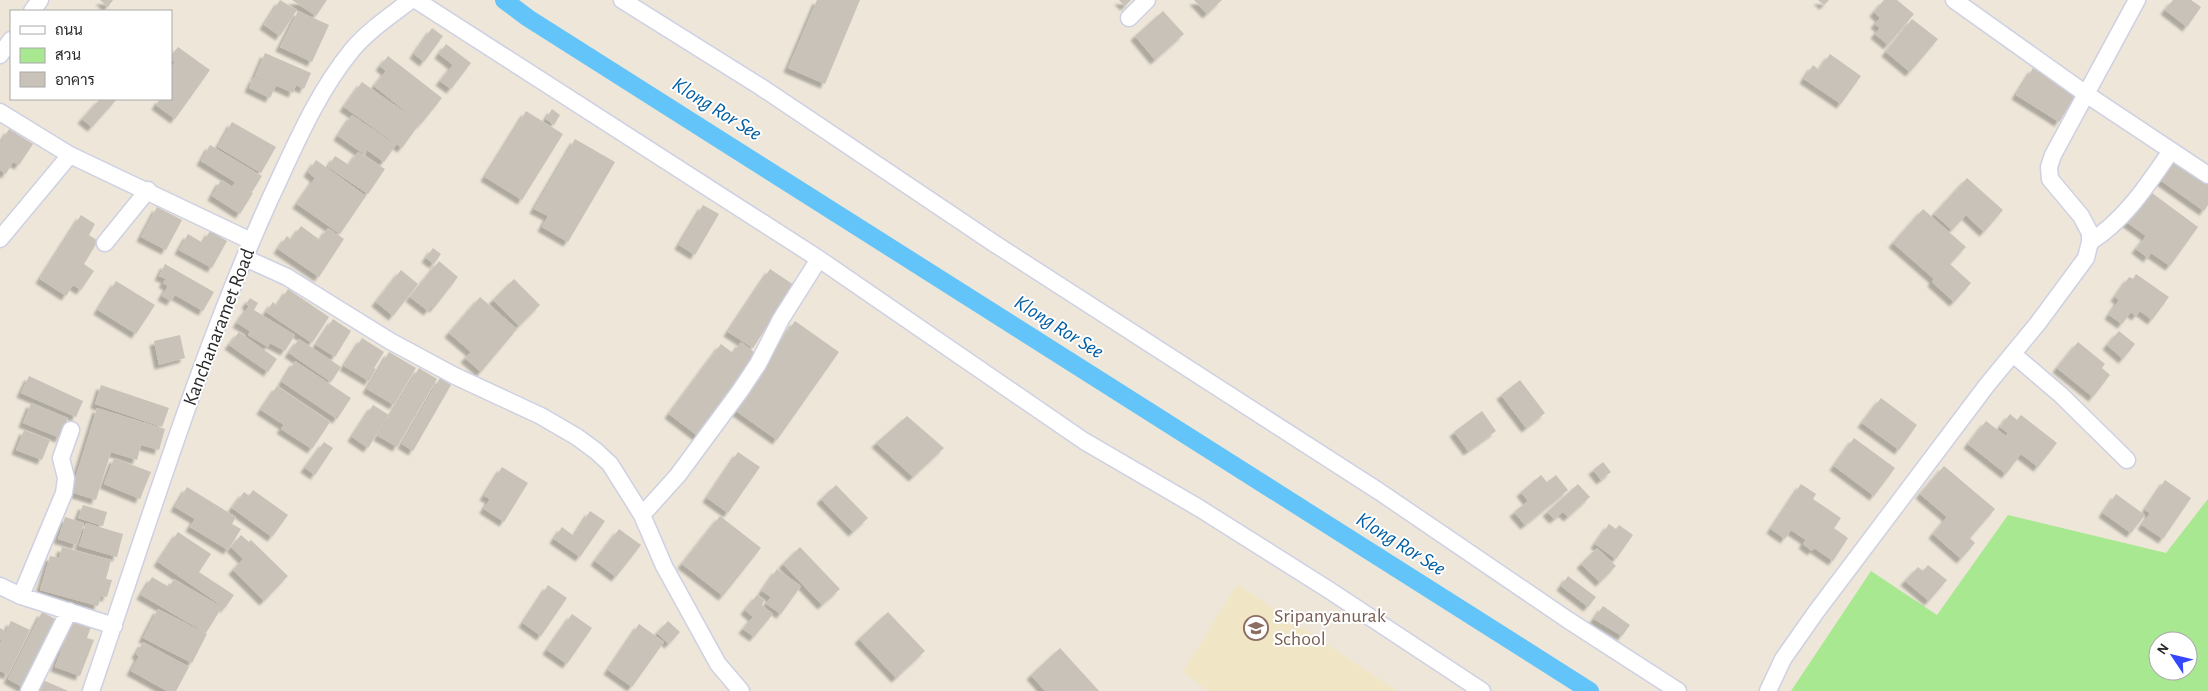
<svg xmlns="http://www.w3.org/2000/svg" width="2208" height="691" viewBox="0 0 2208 691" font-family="'Alegreya Sans',Sarabun,sans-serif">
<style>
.education{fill:#f0e6c6}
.green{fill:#a7e890;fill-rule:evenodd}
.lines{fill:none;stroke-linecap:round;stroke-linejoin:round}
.canal{stroke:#62c4f8;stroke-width:18}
.building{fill:#c8c2b9;filter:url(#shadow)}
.minor-casing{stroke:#ced0e3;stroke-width:19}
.minor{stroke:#fff;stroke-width:16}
.labels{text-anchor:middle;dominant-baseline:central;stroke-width:4;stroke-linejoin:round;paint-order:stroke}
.street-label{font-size:20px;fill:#292929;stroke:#fff}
.education-label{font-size:20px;fill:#785e54;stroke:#fff;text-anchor:start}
.water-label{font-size:21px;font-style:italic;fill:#025ea3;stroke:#fff}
</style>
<defs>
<filter id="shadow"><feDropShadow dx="-4.5" dy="4.5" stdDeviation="1" flood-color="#0004"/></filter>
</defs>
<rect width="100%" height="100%" fill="#ede6d9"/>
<!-- education -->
<path class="education" d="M1237,584L1397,691H1208L1183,672Z"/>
<!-- green -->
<path class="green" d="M2208,499V691H1791L1871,571L1937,615L2008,515L2166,553ZM2158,641H2188V671H2158Z"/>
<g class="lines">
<!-- canal -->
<path class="canal" d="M504,0L528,18L1590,691"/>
</g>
<!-- building -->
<path class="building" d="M100,0H113L108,7Z
M280,0L297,10L280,36L264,25Z
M292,0H327L316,16Z
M817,0H860L825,84L788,68Z
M1119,0H1131L1125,6Z
M1194,0H1222L1207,14Z
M1818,0H1829L1824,5Z
M1884,0H1897L1914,14L1888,45L1875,34L1880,28L1875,24L1880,18L1874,12Z
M2173,0H2191L2201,7L2187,27L2165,10Z
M298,11L329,25L312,62L280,47Z
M1163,11L1184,34L1155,60L1135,36Z
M1912,19L1938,39L1910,72L1886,52Z
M432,28L443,36L424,62L414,54Z
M446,44L471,63L451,89L440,81L453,65L439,54Z
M178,47L210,70L175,119L156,105L160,99H171V68L175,62L171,59V56Z
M265,53L311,73L304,89L296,85L293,93L255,76Z
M1830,54L1861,76L1841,104L1804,79L1813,65L1819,70Z
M388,56L442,98L421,124L374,86L386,71L380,66Z
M2033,68L2076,95L2059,122L2016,95Z
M254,77L276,86L270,98L249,88Z
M362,82L420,123L402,148L344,107Z
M100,99H117L92,127L82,119Z
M552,109L560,115L554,125L546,119Z
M526,111L563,134L522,200L485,177Z
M352,115L396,145L384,162L367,150L365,155L338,136Z
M232,122L276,147L261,173L218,147Z
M9,129L33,144L19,165L13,162L6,174L0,170V144Z
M575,139L615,162L568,242L542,227L548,216L534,209Z
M210,145L262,176L252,192L236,183L253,193L240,214L212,196L221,180L232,187L235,182L201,161Z
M358,152L385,169L368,194L328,167L335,156L349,165Z
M2175,159L2208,182V205L2204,211L2160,180Z
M316,160L366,196L340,234L297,204L315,178L308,172Z
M1967,178L2003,210L1984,232L1966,215L1952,230L1934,214Z
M2148,190L2198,227L2170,266L2151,253L2148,258L2136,249L2146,236L2125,221Z
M703,205L719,214L695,255L679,245Z
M157,207L182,220L166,250L141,237Z
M1923,209L1966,247L1950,264L1971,283L1954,302L1932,282L1934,279L1893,243Z
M81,215L95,224L89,235L98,241L84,264L94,271L81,290L73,285L66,296L40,279Z
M301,226L320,240L328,228L344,239L319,277L278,249L287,236L291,240Z
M210,231L227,241L212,268L179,250L188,234L203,243Z
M433,248L441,254L434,264L426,258Z
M439,261L458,277L434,308L432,306L428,311L410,297Z
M165,264L214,292L203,311L175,295L171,301L162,296L168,286L163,283L166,279L159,276Z
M770,269L794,285L753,348L728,332Z
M401,270L418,284L393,316L376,302Z
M2136,274L2169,297L2152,320L2140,311L2136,316L2131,312L2122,324L2109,315L2119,300L2115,297L2129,277L2133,279Z
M514,279L540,305L519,326L493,300Z
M116,281L155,305L136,334L98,310Z
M288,289L329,317L312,343L266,312L273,302L277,306Z
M480,297L517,329L481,372L465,358L471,352L449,333Z
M250,298L258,303L254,310L295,335L285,351L270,343L268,347L248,335L250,331L237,323L249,306L246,304Z
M333,319L351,331L335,357L316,345Z
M795,321L839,352L777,440L732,408Z
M2119,331L2135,344L2123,359L2107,345Z
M239,332L277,359L268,372L229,345Z
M180,335L185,358L159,365L154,341Z
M362,338L384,352L374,368L376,369L369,381L344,366Z
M299,339L341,367L331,382L289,353Z
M741,342L759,356L699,437L669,414L721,344L733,353Z
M2078,342L2105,364L2102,368L2110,375L2093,397L2057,368Z
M389,352L416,368L394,405L367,389Z
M295,361L351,398L337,419L282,382Z
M419,368L437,379L397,447L378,436Z
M29,376L83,401L76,417L21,393Z
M440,378L451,385L413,451L402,444Z
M1520,380L1545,413L1526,428L1501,395Z
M101,385L169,408L162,427L95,404Z
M277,386L330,422L312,449L281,429L284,425L261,410Z
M1881,398L1917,425L1899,450L1862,423Z
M31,403L68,418L60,438L23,423Z
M373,405L389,415L368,448L352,437Z
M97,408L165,429L159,450L141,445L137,460L111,452L96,500L71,492Z
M1482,411L1496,431L1468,451L1454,432Z
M2010,414L2017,420L2021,415L2057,443L2038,467L2021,454L2006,474L1968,444L1986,421L2006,436L2008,433L2000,427Z
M907,416L944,448L913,477L876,443Z
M24,430L50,440L42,460L16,450Z
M1854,438L1895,468L1874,496L1834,466Z
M324,442L333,448L315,475L305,468Z
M738,452L760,467L728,513L707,498Z
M114,458L151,472L140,499L104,484Z
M1603,462L1611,472L1601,480L1593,470Z
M1944,466L1995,509L1970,538L1975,543L1961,559L1933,534L1947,517L1920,494Z
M502,467L528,483L504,522L484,509L490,499L484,496Z
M1541,475L1547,482L1556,475L1568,490L1525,525L1514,512L1528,501L1521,492Z
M2165,480L2191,498L2163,539L2142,525L2150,513L2145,510Z
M1578,484L1590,497L1568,517L1563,512L1554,519L1547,512Z
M1801,484L1816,494L1813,499L1841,518L1834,528L1848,538L1833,561L1814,548L1812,551L1803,544L1806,540L1791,530L1785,539L1771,529Z
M836,485L868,518L853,532L821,499Z
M187,487L236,517L232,524L241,529L228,550L190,527L195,519L175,507Z
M253,490L288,515L272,537L232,508L244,492L249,496Z
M2116,494L2145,515L2131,533L2103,513Z
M83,505L107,512L103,526L78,518Z
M590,511L605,521L580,557L554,539L562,527L574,536Z
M720,516L761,548L723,596L682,564Z
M65,517L84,523L77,545L58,539Z
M86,523L123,534L117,557L79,546Z
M1609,524L1616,529L1619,525L1633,535L1616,559L1595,544Z
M619,529L641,545L616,577L595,561Z
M178,532L211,554L199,572L234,595L225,608L158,562Z
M241,535L249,542L251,540L288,576L264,601L233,570L243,559L231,547Z
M62,547L111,560L106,579L112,580L107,597L101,596L98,606L40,590L50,556L59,558Z
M800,547L840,589L822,605L783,564Z
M1597,548L1616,566L1600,582L1581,564Z
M1928,565L1947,580L1929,601L1905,581L1918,567L1923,571Z
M777,569L801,586L781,614L766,604L771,597L762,591Z
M1568,576L1596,597L1588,607L1561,586Z
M152,577L169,587L174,579L222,607L206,633L141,595Z
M548,585L567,598L541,636L523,623Z
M757,595L764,600L762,605L773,614L754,637L743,629L753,617L745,610Z
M1603,606L1630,625L1622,636L1594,619Z
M158,609L207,634L192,663L143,638Z
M42,612L59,621L24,688L8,679Z
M888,612L925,651L896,678L859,639Z
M572,614L592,628L567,664L547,650Z
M73,617L92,624L87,638L94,640L80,676L55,667Z
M11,621L30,630L8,675L0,671V644Z
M668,621L680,632L669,644L657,633Z
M639,624L664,642L632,687L608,670Z
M0,628L5,631L0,640Z
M143,642L189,667L176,691H167L131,671L139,656L136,654Z
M1060,648L1099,691H1045L1031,675Z
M43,680L68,691H38Z"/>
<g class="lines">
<defs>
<path id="minor" d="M416,0L819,259L1084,441L1199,508L1329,590L1482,691
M622,0L761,87L995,244L1380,492L1568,620L1678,691
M1954,0L2086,94L2208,175
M32,11L40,0
M1129,18L1147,0
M0,55L11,40
M0,112L70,155L251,241
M0,239L70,155
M2090,242C2125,220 2148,184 2171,151
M105,243L148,190
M245,258L287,277L390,341L455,376L541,416L577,437L596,451L610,464L642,515L664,566L718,664L741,691
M2013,354L2061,395L2127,460
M642,515L678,475L740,391L758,364L781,319L819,259
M0,586L21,596L114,626
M21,596L64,493L66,478L61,458L71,430
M29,691L69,611
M91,691C148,526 198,358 270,199C294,148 316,94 352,50C369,30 390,16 411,0
M1768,691L1783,659L1816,612L1987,385L2038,323L2086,258L2090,242V233L2081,216L2050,179L2049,167L2053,155L2137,0"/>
</defs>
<!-- minor casing -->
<use href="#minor" class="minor-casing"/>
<!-- minor -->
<use href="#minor" class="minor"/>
</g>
<!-- icons -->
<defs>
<symbol id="school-ring" viewBox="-11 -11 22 22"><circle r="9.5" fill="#fff" stroke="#8d6e63" stroke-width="1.5"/><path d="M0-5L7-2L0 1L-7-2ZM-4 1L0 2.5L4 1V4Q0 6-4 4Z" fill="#8d6e63"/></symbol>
</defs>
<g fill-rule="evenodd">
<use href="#school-ring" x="1242" y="614" width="28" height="28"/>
</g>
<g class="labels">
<!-- street labels -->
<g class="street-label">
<text transform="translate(219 327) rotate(-69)">Kanchanaramet Road</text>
</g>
<!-- education labels -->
<g class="education-label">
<text x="1274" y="616">Sripanyanurak<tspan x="1274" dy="23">School</tspan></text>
</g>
<!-- water labels -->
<g class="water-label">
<text transform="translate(717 109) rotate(32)">Klong Ror See</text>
<text transform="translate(1059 327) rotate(32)">Klong Ror See</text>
<text transform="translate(1401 544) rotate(32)">Klong Ror See</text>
</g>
</g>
<!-- legend -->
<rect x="10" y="10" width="162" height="90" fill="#ffffff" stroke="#a9a9a9"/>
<rect x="20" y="26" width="25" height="8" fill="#ffffff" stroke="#a9a9a9"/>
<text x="55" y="35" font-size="15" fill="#292929">ถนน</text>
<rect x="20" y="48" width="25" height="15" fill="#a7e890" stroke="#a9a9a9"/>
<text x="55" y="60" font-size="15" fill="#292929">สวน</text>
<rect x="20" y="72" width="25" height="15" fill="#c8c2b9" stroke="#a9a9a9"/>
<text x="55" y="85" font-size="15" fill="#292929">อาคาร</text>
<!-- north arrow -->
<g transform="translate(2173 656) rotate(305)"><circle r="24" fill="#ffffff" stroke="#a9a9a9"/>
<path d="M0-4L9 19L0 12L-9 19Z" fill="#3348ff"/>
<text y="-8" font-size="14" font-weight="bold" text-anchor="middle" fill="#292929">N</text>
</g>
</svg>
